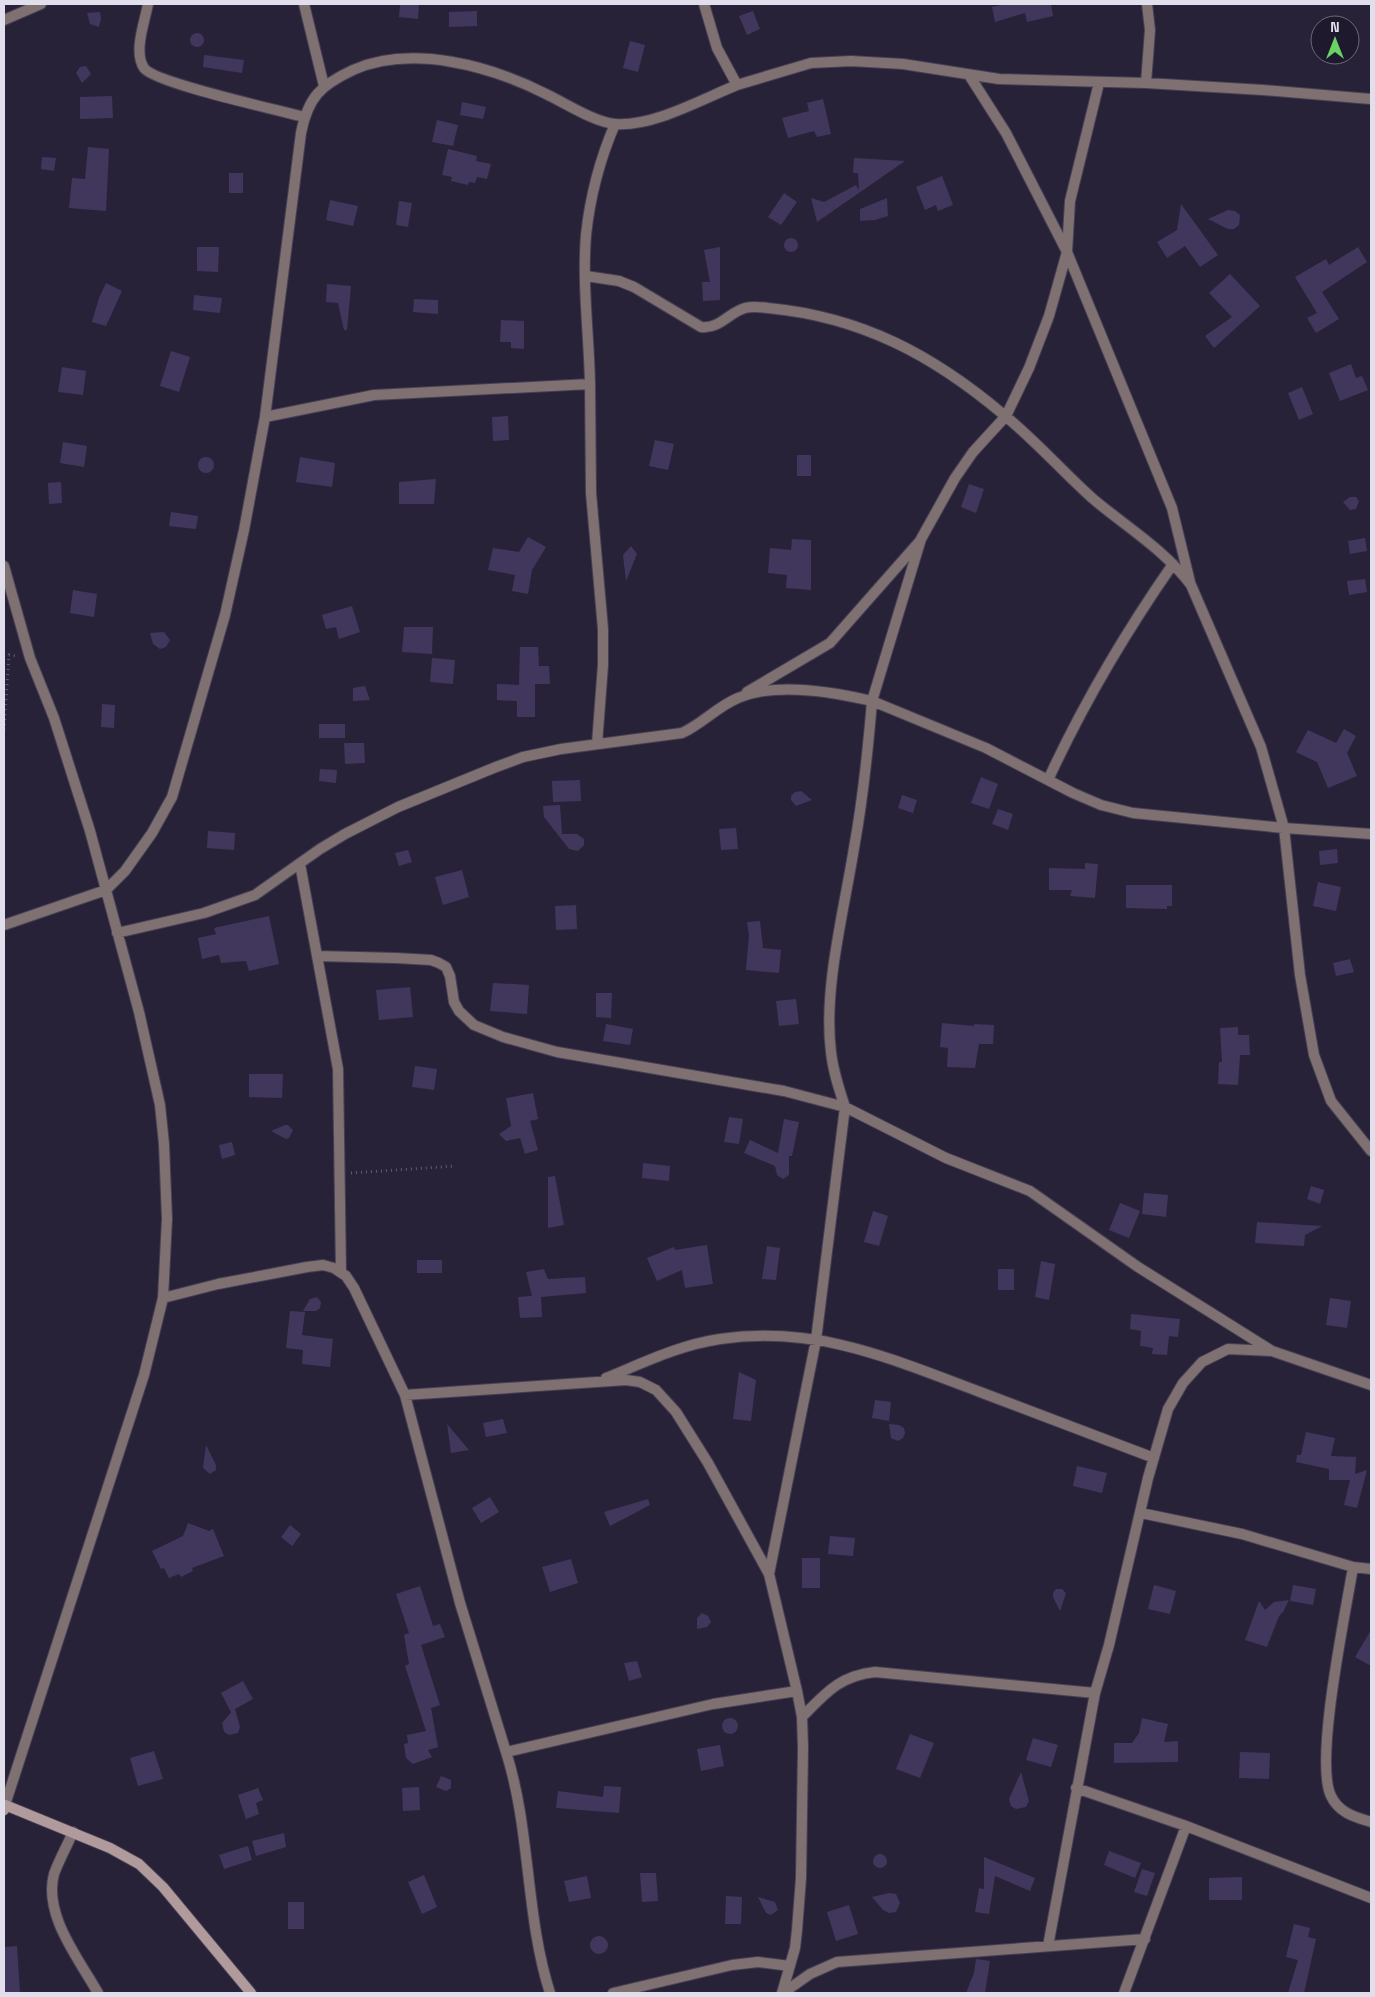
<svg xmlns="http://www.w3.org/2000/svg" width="1375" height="1997" viewBox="0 0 1375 1997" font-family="'Space Grotesk',sans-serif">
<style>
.building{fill:#41375d}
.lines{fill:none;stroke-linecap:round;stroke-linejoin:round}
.street-casing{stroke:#464055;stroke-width:12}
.secondary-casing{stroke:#464055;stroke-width:12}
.path{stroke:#615c70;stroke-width:3;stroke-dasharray:1 4;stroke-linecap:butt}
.street{stroke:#7f7072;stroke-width:10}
.secondary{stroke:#b19a9c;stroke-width:10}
</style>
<rect width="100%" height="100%" fill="#282238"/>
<!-- building -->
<path class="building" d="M400,4H419L418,19L399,17Z
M1006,4H1051L1053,16L1027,22L1025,13L995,22L992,7Z
M477,11V26L449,27V12Z
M753,11L760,29L747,35L739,16Z
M100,12L101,19L99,27L90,24L87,13Z
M190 40a7 7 0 1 1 14 0a7 7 0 1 1-14 0Z
M630,41L645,45L638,72L623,68Z
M204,55L244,60L242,73L203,67Z
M86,66L91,74L82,83L76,73L80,67Z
M112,96L113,118L80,119V97Z
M823,99L831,134L817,137L814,131L788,138L782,118L809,111L807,103Z
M462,102L486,107L483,119L460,115Z
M437,120L458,125L453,146L432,142Z
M88,147L109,149L106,211L69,208L72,178L85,179Z
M448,149L477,156L476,161L491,164L487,179L477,177L475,183L469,182L468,185L451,181L452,177L442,175Z
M42,157L56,158L54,171L41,169Z
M854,158L905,161L817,222L811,198L824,202L856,185L859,190L858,173H853Z
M229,173H243V193H229Z
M942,176L953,205L938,211L936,205L925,210L916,187Z
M784,193L797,202L781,225L768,217Z
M887,198L888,216L875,220L860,221V209Z
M330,200L358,206L353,226L326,220Z
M399,201L412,203L408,227L396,225Z
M1181,204L1218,255L1200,267L1185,246L1167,258L1157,242L1177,230Z
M1228,210L1235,211L1240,215L1239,225L1234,229H1228L1208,219Z
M784 245a7 7 0 1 1 14 0a7 7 0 1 1-14 0Z
M197,247H219L218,272L197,271Z
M720,247V300L703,301L702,282H710L704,250Z
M1358,247L1367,262L1322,292L1339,319L1316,333L1307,318L1317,313L1295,277L1326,259L1329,265Z
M1230,274L1260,306L1214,348L1205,336L1232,317L1209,293Z
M106,283L122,291L106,326L92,322L99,298Z
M327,284L351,286L347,330H344L338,303L326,302Z
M194,295L222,298L220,313L193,310Z
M414,299L438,300V314L413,312Z
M501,320L524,321V349L511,348V342H500Z
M171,351L190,357L179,392L160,386Z
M1351,364L1356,378L1362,376L1368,390L1340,401L1329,373Z
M62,367L86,371L83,395L58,392Z
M1302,387L1313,414L1299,420L1288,393Z
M508,416L509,440L493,441L492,417Z
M655,440L674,444L668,470L649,466Z
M63,442L87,446L84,467L60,463Z
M797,455H811V476H797Z
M300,457L335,463L332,487L296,482Z
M198 465a8 8 0 1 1 16 0a8 8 0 1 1-16 0Z
M436,479L434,504H399V482Z
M61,482L62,503L49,504L48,483Z
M969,484L984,489L976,513L961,507Z
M1350,497H1356L1359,501L1356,509L1350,510L1343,502Z
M171,512L198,516L196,529L169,526Z
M528,537L546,547L532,570L528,594L512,591L515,575L488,570L493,548L519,552Z
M1365,538L1367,551L1350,554L1348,541Z
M792,539L811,540V590L786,588L787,575L768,573L770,548L791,550Z
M631,546L637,554L626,581L623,555Z
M1365,579L1367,592L1349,595L1347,581Z
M73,590L97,594L94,617L70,613Z
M352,606L360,632L339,639L336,627L326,629L322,615Z
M404,627H433L432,654L402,652Z
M164,632L170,640L166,647L160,649L153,644L150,633Z
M520,647H538L539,666H549L550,684H535V717H517V701L497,700V684L519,685Z
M432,658L455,660L453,684L430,682Z
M365,686L370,700L353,701V688Z
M102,704L115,705L114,728L101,727Z
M319,724H345V738H319Z
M1344,729L1356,736L1347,753L1357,776L1328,788L1317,762L1296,752L1308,730L1336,743Z
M344,743H364L365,763L345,764Z
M320,769L337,770L336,783L319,781Z
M981,777L998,784L989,809L971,803Z
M580,780L581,801L553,802L552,781Z
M801,791L812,800L796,806L791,800V796L795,792Z
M902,795L917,800L913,813L898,808Z
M560,805L562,834H577L584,839V845L578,851L569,849L544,817L543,806Z
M998,809L1013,814L1008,830L992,824Z
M736,828L738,849L721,850L719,829Z
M208,831L235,833L234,850L207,848Z
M1337,849L1338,863L1320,865L1319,851Z
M408,850L412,862L399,866L395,853Z
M1085,863L1098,864L1095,898L1070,896L1072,890H1049V868L1085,869Z
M462,870L469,897L443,905L435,877Z
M1318,882L1341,887L1336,911L1313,906Z
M1126,885H1172V906H1167V909L1126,908Z
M576,905L577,929L556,930L555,906Z
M269,916L279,964L249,971L246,961L221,963L219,955L202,959L198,938L216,934L214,928Z
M760,921L763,948L781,950L779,973L746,970L749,935L747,922Z
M1350,959L1354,972L1336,976L1333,963Z
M493,983L529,985L527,1014L490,1011Z
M410,987L413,1017L379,1020L376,990Z
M596,993H612L611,1018L596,1017Z
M796,999L799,1024L779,1026L776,1001Z
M942,1023L974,1026V1024L994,1025L993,1044H979L975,1068L947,1067L948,1048L940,1047Z
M606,1024L633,1029L630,1045L603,1041Z
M1238,1027V1035H1249L1250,1055H1240L1238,1085L1218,1084L1219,1062H1222L1220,1028Z
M415,1066L437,1069L434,1090L412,1087Z
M249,1074H283L282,1098L249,1097Z
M533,1093L538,1119L530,1121L538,1150L525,1154L520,1138L506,1141L499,1134L511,1126L506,1098Z
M729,1117L743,1119L739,1144L724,1142Z
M784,1119L799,1122L792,1156H789V1175L783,1179L777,1175L775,1166L744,1153L750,1140L778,1153Z
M285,1125H288L293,1130L289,1138L286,1139L271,1131Z
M232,1142L235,1155L222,1159L219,1145Z
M643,1163L670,1166L669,1181L642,1178Z
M555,1176L564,1225L548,1228V1177Z
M1311,1186L1324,1190L1320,1204L1307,1199Z
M1144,1193L1168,1195L1166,1217L1142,1214Z
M1120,1203L1140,1211L1129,1238L1109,1230Z
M873,1211L888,1216L879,1246L864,1242Z
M1257,1222L1322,1226L1305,1235L1304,1246L1255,1243Z
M707,1245L713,1284L685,1288L682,1270L657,1281L647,1258L674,1247L675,1250Z
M767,1246L780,1248L776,1280L762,1279Z
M417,1260H442V1273H417Z
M1041,1261L1055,1264L1049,1300L1035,1297Z
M544,1269L548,1279L585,1277L586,1293L541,1297L542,1317L520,1318L518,1297L532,1296L526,1272Z
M998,1269H1014V1290H998Z
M317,1297L321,1302L320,1308L316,1311H303L310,1299Z
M1330,1298L1351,1301L1347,1328L1326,1325Z
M290,1311L305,1312L302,1335L333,1339L330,1367L302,1364L303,1350L286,1348Z
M1131,1314L1180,1319L1178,1337L1169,1336L1167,1355L1152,1354L1153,1348L1140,1346L1141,1331L1130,1329Z
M739,1372L756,1380L751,1421L733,1419Z
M875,1400L891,1402L889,1421L872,1418Z
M503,1419L507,1433L486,1437L483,1423Z
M447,1424L469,1450L451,1453Z
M889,1424L899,1425L904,1428L905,1433L903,1438L898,1441L891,1438Z
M1306,1432L1335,1438L1331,1456L1356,1457L1355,1474L1367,1470L1357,1508L1344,1505L1350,1480H1329V1469L1296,1462L1297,1455H1301Z
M206,1445L216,1465V1470L210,1474L203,1468Z
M1077,1466L1107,1473L1102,1493L1073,1486Z
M490,1497L499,1512L481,1523L472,1508Z
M648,1499L650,1505L610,1526L604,1512Z
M188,1523L209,1531L213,1529L224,1556L192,1568L193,1571L181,1577L179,1574L169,1578L164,1568L161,1569L152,1551L183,1536Z
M290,1525L301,1534L292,1546L281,1537Z
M830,1536L855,1538L853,1556L828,1554Z
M802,1558H820V1588H802Z
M571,1559L578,1583L550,1592L542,1567Z
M1154,1585L1176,1591L1170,1614L1148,1609Z
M1293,1585L1316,1589L1313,1605L1290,1601Z
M420,1586L433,1626L440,1624L445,1637L421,1645L440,1705L431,1708L438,1747L428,1750L432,1757L413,1764L406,1758L404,1744L408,1743L407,1735L426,1731L405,1666L409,1664L404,1635L409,1633L396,1594Z
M1056,1589H1062L1066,1593L1060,1611L1053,1597V1593Z
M1289,1600L1283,1612L1279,1616L1267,1647L1245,1640L1259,1601L1265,1610L1274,1602Z
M702,1613L708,1616L711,1622L707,1627L697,1629V1618Z
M1371,1630V1666L1355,1657Z
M637,1661L642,1677L629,1681L624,1663Z
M243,1681L253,1699L235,1709L240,1727L238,1733L229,1735L224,1732L222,1723L233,1710L231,1712L221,1693Z
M1142,1718L1168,1724L1164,1742L1178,1741V1762L1114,1763V1743H1132L1139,1733Z
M722 1726a8 8 0 1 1 16 0a8 8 0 1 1-16 0Z
M910,1734L934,1743L920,1778L896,1769Z
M1033,1738L1058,1745L1051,1767L1026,1760Z
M720,1745L724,1766L701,1771L697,1749Z
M154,1751L163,1779L138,1786L130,1758Z
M1240,1752L1270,1753L1269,1779L1239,1778Z
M1021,1772L1029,1801L1026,1807L1016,1809L1011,1806L1009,1799Z
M441,1776L451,1780V1788L446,1791L436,1787Z
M604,1786L621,1787L619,1813L556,1808L558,1791L603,1797Z
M419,1787L420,1810L403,1811L402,1788Z
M258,1788L263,1800L256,1803L259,1814L246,1819L238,1795Z
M284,1833L286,1847L256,1856L252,1841Z
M248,1846L252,1860L224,1869L219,1855Z
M1109,1851L1141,1863L1135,1878L1104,1865Z
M873 1861a7 7 0 1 1 14 0a7 7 0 1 1-14 0Z
M984,1857L1035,1878L1030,1891L995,1876L989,1914L975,1912L979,1888L984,1889Z
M1142,1869L1155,1873L1147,1896L1134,1892Z
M640,1873H656L658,1901L642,1902Z
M424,1875L437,1907L422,1914L408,1882Z
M587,1876L591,1898L569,1902L564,1881Z
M1242,1877V1900H1209V1878Z
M889,1893L896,1894L900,1903L896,1912L889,1913L883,1910L872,1897Z
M726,1896L742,1897L741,1924H725Z
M758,1897L775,1902L778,1910L771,1915L766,1913Z
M288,1902H304V1929H288Z
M849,1905L858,1934L836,1941L827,1912Z
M1294,1924L1310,1928L1308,1937L1316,1939L1304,1993H1288L1298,1960L1286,1957Z
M590 1945a9 9 0 1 1 18 0a9 9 0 1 1-18 0Z
M17,1946L20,1993H4V1947Z
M976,1959L990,1961L985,1993H966L974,1973Z"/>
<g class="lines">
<defs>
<path id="street" d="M148,4C145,21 133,52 144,68C154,83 279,110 304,117
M304,4L324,86
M4,20L41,4
M969,75L1006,133L1067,252L1172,508L1190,582
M1146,83L1150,30L1147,4
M737,85L811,63L851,61L903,64L999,79L1146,83L1263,90L1371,99
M586,276L619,281L634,287L701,327C720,329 728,313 745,308C752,306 760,307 768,308C862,317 933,355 1004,415C1035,440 1062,471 1092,498C1125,526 1165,550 1191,585L1261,747L1284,828L1371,834
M590,384L591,493L603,629V665L597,744
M265,417L374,395L590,384C589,334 582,284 586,235C590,197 600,159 615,124
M4,566L30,658L54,718L90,831L139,1012L160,1105L164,1144L167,1219L163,1298L144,1375L5,1805
M747,692L830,643L919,542
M1048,780C1083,704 1125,633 1173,564
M300,864L338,1069L341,1272
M4,925L106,890L125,871L152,833L172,797L225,615L244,530L265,417L301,133C308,97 321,85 353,70C412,44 491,66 546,94C565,103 594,122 615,124C653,127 702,99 737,85L717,48L704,4
M117,933L204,913L255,895L320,849L345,834L398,807L496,767L523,757L561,749L682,733C702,724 718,706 738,698C775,682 834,692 872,701L921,539L955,478L973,452L1006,416L1029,368L1049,316L1067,252L1070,201L1099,83
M317,956L396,958L431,960L439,963L446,967L450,976L454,1002L459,1011L474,1025L503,1037L557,1052L784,1091L845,1107L946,1158L1030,1191L1138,1267L1272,1351
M163,1298L218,1284L307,1267L323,1265L334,1268L346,1276L354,1288L405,1395L626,1380L640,1382L656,1390L676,1412L708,1463L769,1574L797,1691L802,1717L803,1748L801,1878L797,1930L795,1948L782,1993
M606,1378C643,1363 679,1345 720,1339C818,1325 891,1359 980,1392C1038,1414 1096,1436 1154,1458
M405,1395L460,1603L506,1752L713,1704L797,1691
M1141,1513L1242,1534L1353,1567L1371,1569
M1353,1567C1346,1611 1314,1761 1331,1796C1339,1813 1355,1817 1371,1822
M769,1574L816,1340L845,1107C839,1089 833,1071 831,1052C823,989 844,911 854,848C863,799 868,750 872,701L986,748L1073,793L1101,805L1133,813L1284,828L1300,975L1314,1055L1331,1101L1371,1151
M802,1717C826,1693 839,1676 875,1672L1095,1693
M506,1752C531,1830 525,1915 550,1993
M1076,1788L1186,1826L1371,1898
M73,1832C67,1846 59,1860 54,1874C43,1915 79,1959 98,1993
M1048,1946L1095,1693L1109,1645L1148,1478L1168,1409L1183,1383L1202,1362L1228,1349L1272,1351L1371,1385
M613,1993L732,1965L758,1962L790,1966
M783,1993L810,1974L837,1962L1145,1939
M1124,1993L1186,1826"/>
<path id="secondary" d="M4,1810L5,1805L110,1848L139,1864L163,1887L251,1993"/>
</defs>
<!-- street casing -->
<use href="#street" class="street-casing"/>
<!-- secondary casing -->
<use href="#secondary" class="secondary-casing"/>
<!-- path -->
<path class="path" d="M4,730L9,655L17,656
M351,1173L455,1166"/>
<!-- street -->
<use href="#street" class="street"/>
<!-- secondary -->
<use href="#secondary" class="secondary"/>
</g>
<!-- border -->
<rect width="1375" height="1997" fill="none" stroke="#e2dfed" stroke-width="10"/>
<!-- north arrow -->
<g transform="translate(1335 40)"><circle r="24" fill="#1f192e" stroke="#6d687a"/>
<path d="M0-4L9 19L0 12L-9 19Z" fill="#6ad364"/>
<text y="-8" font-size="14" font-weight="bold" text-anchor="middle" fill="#e2dfed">N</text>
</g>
</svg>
